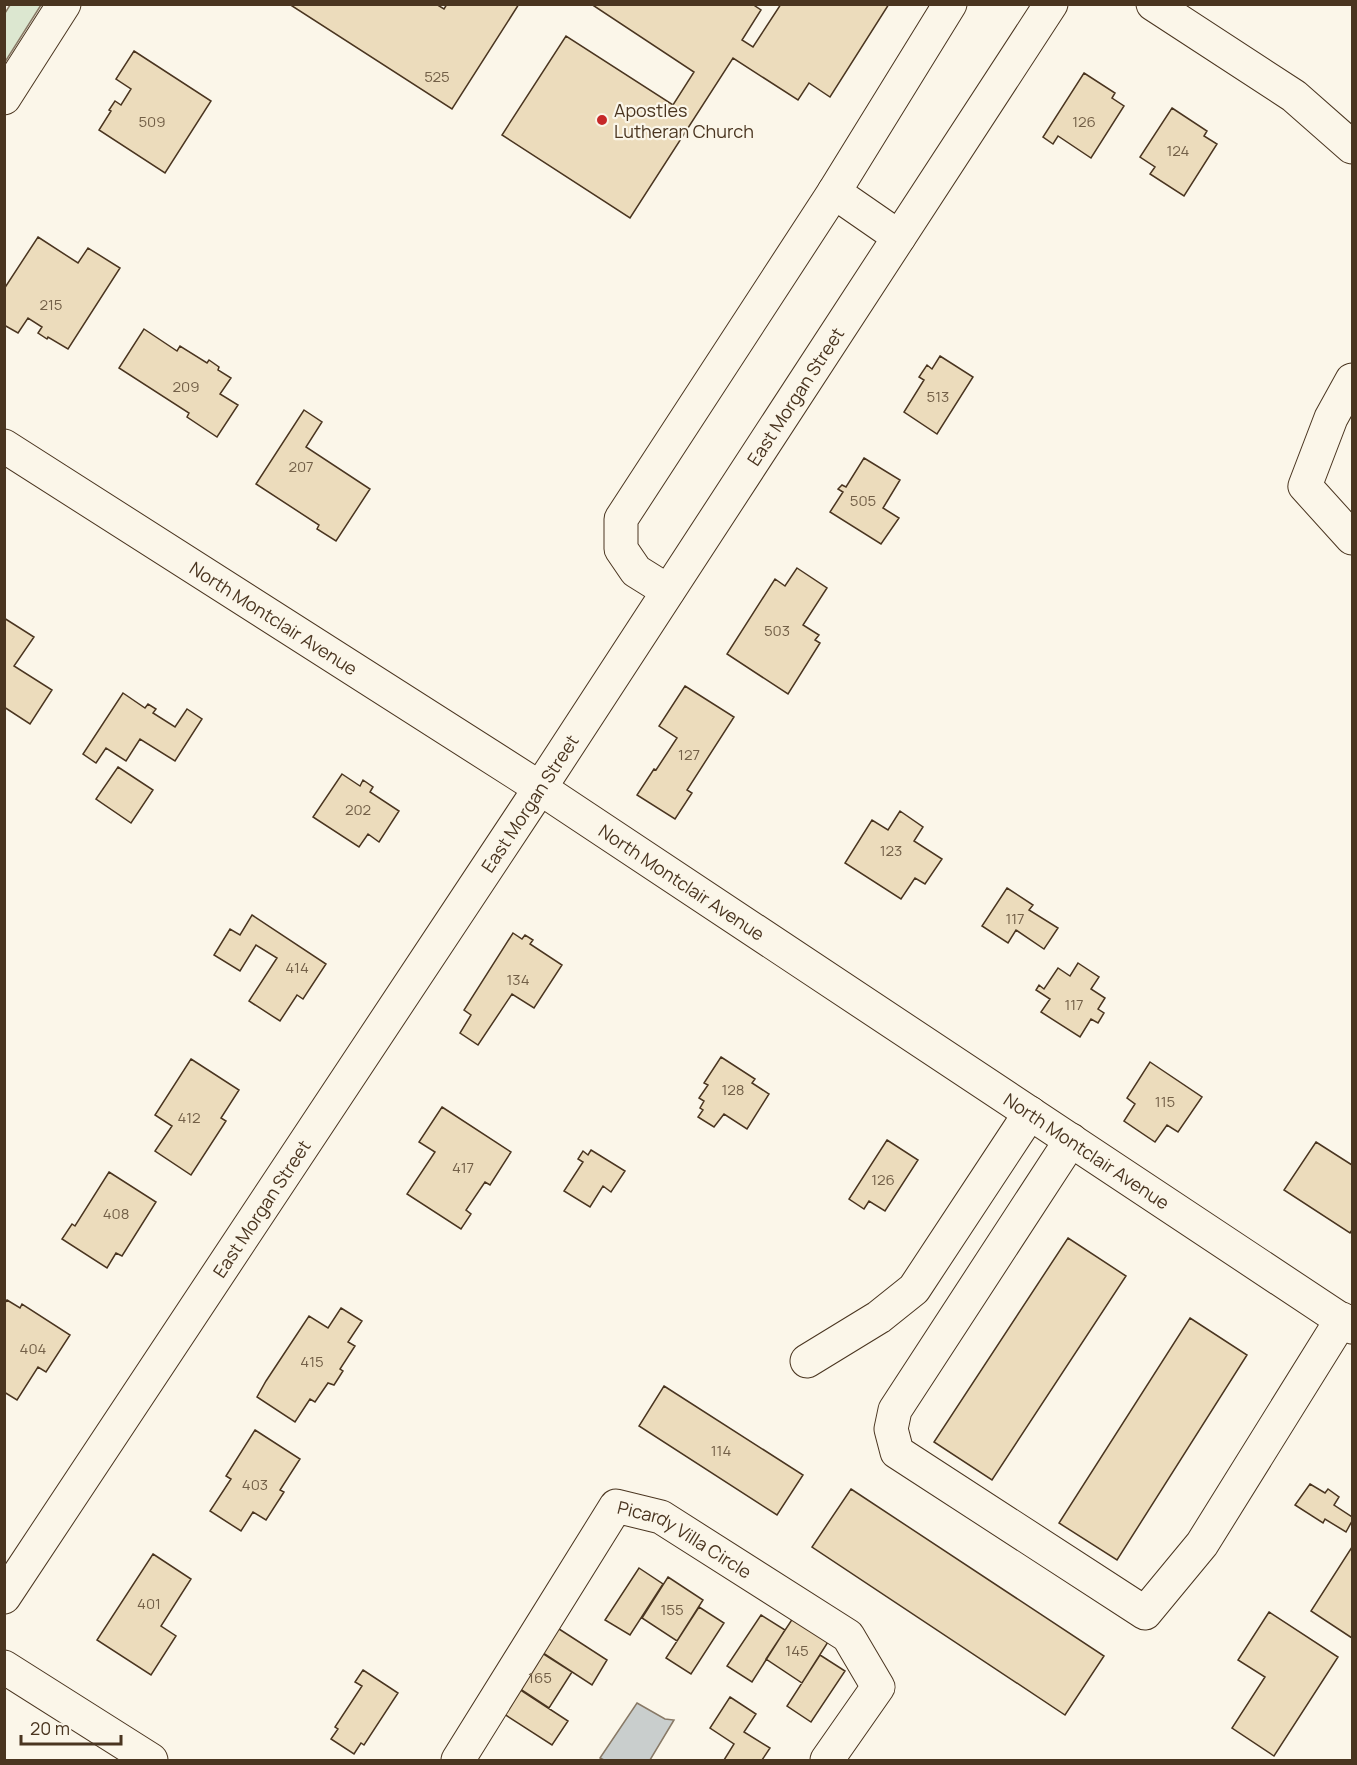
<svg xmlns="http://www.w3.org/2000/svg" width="1357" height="1765" viewBox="0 0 1357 1765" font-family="Manrope,sans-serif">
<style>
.green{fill:#dce7d0;stroke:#887966;stroke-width:1.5}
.water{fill:#c9cecd;stroke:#887966;stroke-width:1.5}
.building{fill:#ecdcbc;stroke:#4a3520;stroke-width:1.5}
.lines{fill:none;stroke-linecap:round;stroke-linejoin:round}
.minor-casing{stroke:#4a3520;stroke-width:35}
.minor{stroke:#fbf6e9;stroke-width:33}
.poi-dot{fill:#c62828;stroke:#fbf6e9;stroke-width:2}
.labels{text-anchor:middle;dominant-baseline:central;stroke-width:4.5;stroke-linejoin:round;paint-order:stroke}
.number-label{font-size:15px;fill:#725f47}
.poi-label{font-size:18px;fill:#4a3520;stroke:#fbf6e9;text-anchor:start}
.street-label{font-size:18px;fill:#4a3520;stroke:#fbf6e9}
</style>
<rect width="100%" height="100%" fill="#fbf6e9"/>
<!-- green -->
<path class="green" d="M10,5H41L5,62V13Z"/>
<!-- water -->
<path class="water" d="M637,1703L665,1719L674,1720L650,1760H604L600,1758Z"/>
<!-- building -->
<path class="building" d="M289,4H436L444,9L447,4H519L452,109Z
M591,4H752L761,10L742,40L753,47L781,4H889L830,97L809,83L798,100L733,58L630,218L502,135L566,36L673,105L694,72Z
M134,51L211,101L165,173L99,130L111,111L109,110L115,101L121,105L131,89L116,79Z
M1084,73L1115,93L1112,98L1124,106L1091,158L1058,136L1053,144L1043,137Z
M1172,108L1207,131L1204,136L1217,144L1184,196L1150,174L1155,167L1140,157Z
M38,237L78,263L88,248L120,268L68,349L48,337L47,339L38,333L42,327L28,318L18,333L4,325V289Z
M144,329L177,351L180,346L207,363L209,360L219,367L218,370L231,378L220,394L238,405L217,437L187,417L189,413L119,368Z
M940,356L973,377L937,434L904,412L924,380L919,377L927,365L932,369Z
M304,410L322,422L306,447L370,489L336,541L317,529L319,525L256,484Z
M864,458L900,480L883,508L899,518L881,544L830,512L843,492L838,489L842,485L846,487Z
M797,568L827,588L803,625L819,635L815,640L820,643L788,694L727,654L775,579L785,586Z
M4,618L34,637L14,666L52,690L30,724L4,707Z
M685,686L734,717L687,790L692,793L675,819L637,795L654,769L656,770L677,738L659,726Z
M123,693L145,708L148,704L156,709L153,713L175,727L187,709L202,719L175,761L140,739L126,761L106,748L96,763L83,754Z
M118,767L153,790L131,823L96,799Z
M342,774L360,786L363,780L373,787L370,792L399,811L379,842L368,834L359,847L313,817Z
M900,811L923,827L914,841L942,859L925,884L915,878L901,899L845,863L872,820L888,830Z
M1007,888L1033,905L1029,910L1058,928L1044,949L1016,930L1008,943L982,926Z
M252,915L326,964L303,999L297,995L280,1021L249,1001L277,958L256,945L240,971L214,955L230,929L240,935Z
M513,933L522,939L525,935L533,940L530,944L562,965L534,1008L512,994L478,1045L460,1033L471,1015L464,1010Z
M1078,963L1099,977L1091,989L1105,998L1098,1009L1104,1013L1098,1023L1091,1019L1080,1037L1041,1012L1050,999L1036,990L1039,985L1044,989L1058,968L1070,976Z
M721,1057L755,1079L752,1083L769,1094L747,1129L724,1114L714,1127L698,1117L703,1110L700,1108L704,1101L699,1098L708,1085L704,1083Z
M191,1059L239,1090L221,1118L226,1121L191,1175L155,1151L172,1126L155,1115Z
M1150,1062L1202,1097L1178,1132L1167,1125L1155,1142L1124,1121L1135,1104L1127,1098Z
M442,1107L511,1152L490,1185L485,1182L466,1210L471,1214L461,1229L407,1194L435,1152L419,1142Z
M887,1140L918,1160L885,1211L869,1201L864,1209L849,1199Z
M1316,1142L1352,1165V1230L1350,1233L1284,1190Z
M591,1150L625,1171L611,1192L603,1186L590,1207L564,1191L583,1162L578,1159L583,1151L588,1155Z
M109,1172L156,1202L122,1256L116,1253L107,1268L62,1239L72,1224L75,1226Z
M1068,1238L1126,1276L992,1480L934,1442Z
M7,1300L20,1308L22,1304L70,1335L46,1372L38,1367L17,1400L4,1392V1304Z
M341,1308L362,1321L348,1342L355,1346L340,1369L343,1371L334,1385L328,1383L315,1402L310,1399L295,1422L257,1397L266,1381L309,1316L328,1328Z
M1190,1318L1247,1355L1117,1560L1059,1523Z
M664,1386L803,1475L777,1515L639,1426Z
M255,1430L300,1459L280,1490L284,1492L266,1520L253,1512L241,1531L210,1511L231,1479L226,1476Z
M1310,1484L1325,1493L1328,1489L1339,1497L1334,1505L1352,1517V1521L1346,1532L1325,1519L1323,1523L1295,1505Z
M851,1489L1104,1656L1065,1715L812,1547Z
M1352,1547V1638L1311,1611Z
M153,1554L191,1579L161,1626L176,1636L151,1675L97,1640Z
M639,1568L663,1584L630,1635L605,1620Z
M668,1577L703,1600L677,1641L642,1618Z
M699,1607L724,1623L691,1674L666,1658Z
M1269,1612L1338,1657L1274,1756L1232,1728L1265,1677L1238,1660Z
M761,1615L785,1630L752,1682L727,1666Z
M793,1618L828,1642L802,1683L766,1659Z
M556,1627L607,1660L592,1685L540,1651Z
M531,1646L572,1672L549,1708L508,1681Z
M820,1655L845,1671L811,1722L787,1706Z
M363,1670L398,1693L364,1745L361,1743L354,1754L331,1739L338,1729L335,1727L362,1686L355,1682Z
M516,1687L568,1721L552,1745L501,1712Z
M730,1697L756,1714L744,1732L770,1748L762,1760H724L734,1744L710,1728Z"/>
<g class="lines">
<defs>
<g id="minor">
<path d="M1153,4L1294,96L1352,147"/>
<path d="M4,98L64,4"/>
<path d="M899,237L834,192L950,4"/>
<path d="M1352,380L1331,418L1305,486L1352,538"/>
<path id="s1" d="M4,446L540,788L1352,1327"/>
<path d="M668,591L636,571L621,549V519L834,192"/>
<path d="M1071,1140L895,1410L891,1429L897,1452L1145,1613L1202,1544L1342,1319"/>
<path d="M807,1361L879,1317L914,1289L1030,1113"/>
<path id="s2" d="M4,1597L540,788L1051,4"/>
<path d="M4,1667L151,1760"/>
<path id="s3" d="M458,1760L616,1506L661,1517L848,1636L878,1687L827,1760"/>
</g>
</defs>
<!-- minor casing -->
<use href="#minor" class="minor-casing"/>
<!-- minor -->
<use href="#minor" class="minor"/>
</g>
<!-- markers -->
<circle class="poi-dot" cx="602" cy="120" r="6"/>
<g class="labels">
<!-- number labels -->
<g class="number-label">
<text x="437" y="76">525</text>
<text x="152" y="121">509</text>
<text x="1084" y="121">126</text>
<text x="1178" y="150">124</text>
<text x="51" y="304">215</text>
<text x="186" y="386">209</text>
<text x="938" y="396">513</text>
<text x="301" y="466">207</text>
<text x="863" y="500">505</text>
<text x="777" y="630">503</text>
<text x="689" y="754">127</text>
<text x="358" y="809">202</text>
<text x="891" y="850">123</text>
<text x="1015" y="918">117</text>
<text x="297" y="967">414</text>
<text x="518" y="979">134</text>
<text x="1074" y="1004">117</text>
<text x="733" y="1089">128</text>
<text x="1165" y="1101">115</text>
<text x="189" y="1117">412</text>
<text x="463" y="1167">417</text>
<text x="883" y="1179">126</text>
<text x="116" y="1213">408</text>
<text x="33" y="1348">404</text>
<text x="312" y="1361">415</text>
<text x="721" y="1450">114</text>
<text x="255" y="1484">403</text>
<text x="149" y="1603">401</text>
<text x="672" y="1609">155</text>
<text x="797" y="1650">145</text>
<text x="540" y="1677">165</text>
</g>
<!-- poi labels -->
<g class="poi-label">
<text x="614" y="110">Apostles<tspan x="614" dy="21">Lutheran Church</tspan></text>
</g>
<!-- street labels -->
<g class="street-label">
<text stroke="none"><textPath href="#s2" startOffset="1438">East Morgan Street</textPath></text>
<text stroke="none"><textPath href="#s1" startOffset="320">North Montclair Avenue</textPath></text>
<text stroke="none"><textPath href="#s2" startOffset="952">East Morgan Street</textPath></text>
<text stroke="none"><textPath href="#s1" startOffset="806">North Montclair Avenue</textPath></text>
<text stroke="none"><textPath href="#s1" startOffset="1292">North Montclair Avenue</textPath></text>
<text stroke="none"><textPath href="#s2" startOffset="466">East Morgan Street</textPath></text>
<text stroke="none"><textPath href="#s3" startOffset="376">Picardy Villa Circle</textPath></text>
</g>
</g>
<!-- border -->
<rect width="1357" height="1765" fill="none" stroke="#4a3520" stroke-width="12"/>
<!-- scale -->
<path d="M21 1735v9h100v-9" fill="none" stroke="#4a3520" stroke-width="3"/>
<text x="30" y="1735" font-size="18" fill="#4a3520" stroke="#fbf6e9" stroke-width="4.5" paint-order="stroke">20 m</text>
</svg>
